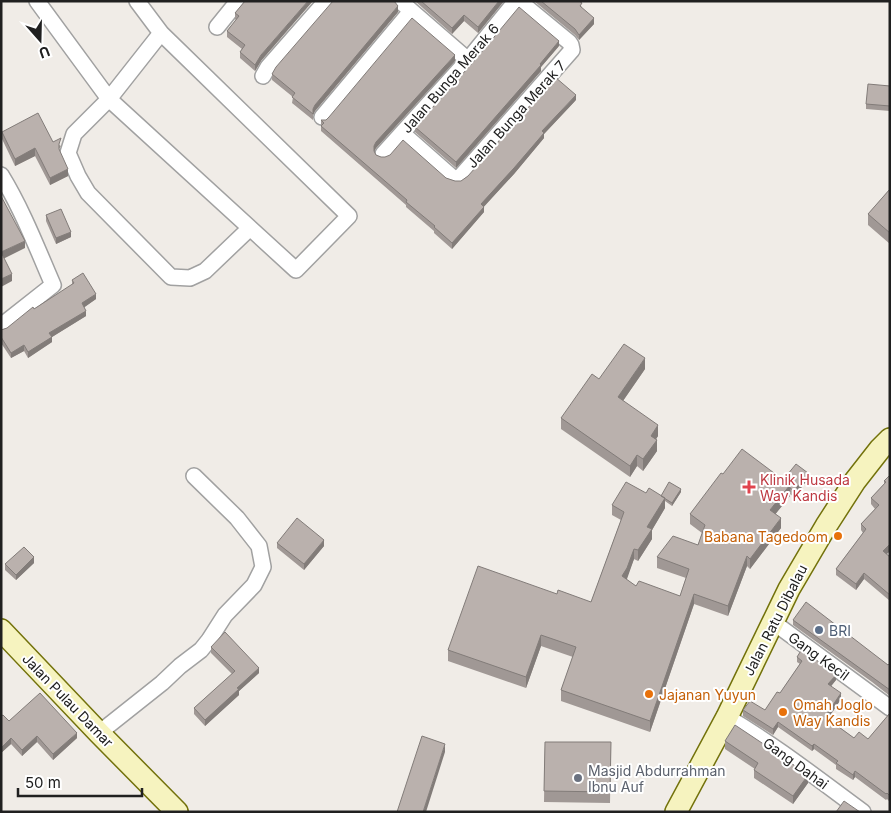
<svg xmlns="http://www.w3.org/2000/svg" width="891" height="813" viewBox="0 0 891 813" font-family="Inter,sans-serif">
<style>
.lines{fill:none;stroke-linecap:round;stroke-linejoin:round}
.street-casing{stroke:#a1a1a1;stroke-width:18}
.secondary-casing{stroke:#73720b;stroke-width:24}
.street{stroke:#fff;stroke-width:15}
.secondary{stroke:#f6f3bf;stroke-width:21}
.wall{fill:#a09895}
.shaded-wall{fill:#827c79}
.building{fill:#bab1ad;stroke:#827c79}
.health-dot{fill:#e0444e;stroke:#fff;stroke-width:2}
.food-dot{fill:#e8710a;stroke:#fff;stroke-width:2}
.service-dot{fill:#5c6f8a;stroke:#fff;stroke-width:2}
.worship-dot{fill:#6b7280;stroke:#fff;stroke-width:2}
.labels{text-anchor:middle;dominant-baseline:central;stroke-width:4;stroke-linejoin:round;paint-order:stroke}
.street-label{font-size:14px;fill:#202020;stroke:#fff}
.health-label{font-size:14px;fill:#be3a42;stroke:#fff;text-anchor:start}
.food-label{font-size:14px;fill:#c56008;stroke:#fff;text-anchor:start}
.service-label{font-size:14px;fill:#4e5e75;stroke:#fff;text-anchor:start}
.worship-label{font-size:14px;fill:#5b616d;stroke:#fff;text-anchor:start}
</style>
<rect width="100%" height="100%" fill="#f0ece7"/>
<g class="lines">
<defs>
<path id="street" d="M37,1L109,99L296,270L349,216L161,33L137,1
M400,1L468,60
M217,27L238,1
M161,33L109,99L74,134L68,153L78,176L88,193L171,277L190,278L205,271L250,228
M263,76L268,67L326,1
M322,117L411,11
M402,133L452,177L457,178L461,176L572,50L571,45L569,42L519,1
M383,154L468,60L516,1
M1,175C22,209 37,248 53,285L1,326
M773,622L890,708
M727,717C775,745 818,779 863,812
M99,733L162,683L180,666L201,650L209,640L225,615L254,585L263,567L259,546L237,518L194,476"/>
<path id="secondary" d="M1,630L99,733L177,812
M676,812L727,717L789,589L826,526L855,481L880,449L890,439"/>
</defs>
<!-- street casing -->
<use href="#street" class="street-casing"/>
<!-- secondary casing -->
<use href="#secondary" class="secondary-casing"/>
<!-- street -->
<use href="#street" class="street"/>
<!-- secondary -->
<use href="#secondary" class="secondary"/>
</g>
<!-- wall -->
<path class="wall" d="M245,1L261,61L255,71L240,58V52L242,49L227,37V31L236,20L235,19V13Z
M415,1H504L478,33L464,21L452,34Z
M534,1H579L582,8L594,24L579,40L575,35Z
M398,12L315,111L313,115V120L292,103L293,97L272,80V74Z
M559,46L541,67V71L456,168L415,132V127Z
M455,61L376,148L374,151L376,155L381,157L455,181H461L576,100L544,134V138L514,174L484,206V212L452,249L434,233V231L406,207V205L321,131V120H326Z
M890,86V111L866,109V104Z
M2,132L53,142L61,146L59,149L68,176L50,185L35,156L15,166L2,139Z
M890,189V244L868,225V214Z
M46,215L71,237L56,244L46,221Z
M72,280L96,299L84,307L86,316L52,337V342L28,358L24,351L11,358L1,343V330L7,328L34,309L72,285Z
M645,369L623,401L658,436L656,439L657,451L643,471L637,466L630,477L561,429V418L599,379Z
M723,474L783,480L808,479L794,497L790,494V496L775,514L781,528L750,569L747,566L728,616L694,604L650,732L561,701V690L573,657L541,646L526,688L448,661V650L557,594L591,602L621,520L612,515V505L646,493L661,496L681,492L672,506L665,501V508L652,530V539L638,561L634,559L626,579L636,586L680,596L686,578L657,568V557L698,545L702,533L690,524V514Z
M890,475V551L886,554L890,557V601L864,579L856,590L836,575V569L863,533L861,530V524L875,509L871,504V498L884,484V481Z
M277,543L324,546L304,570L277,548Z
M34,563L16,580L5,570V564Z
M793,620L888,665L890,663V696L872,682L793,625Z
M211,647L259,673L239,691V695L205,726L194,714V708L232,674L211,653Z
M797,657L836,680L831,686L841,699L828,719L854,738L868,739L890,713V802L887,799L886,800L855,777L853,780L836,769V765L814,749L812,751L778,727L773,735L743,716V710H765L780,693L800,664L797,662Z
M1,716L9,721L77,738L53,760L37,742L22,756L11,744L1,753Z
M725,741L808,783L793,804L754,778V770L755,769L725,749Z
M545,742H611L610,803L544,802Z"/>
<!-- shaded-wall -->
<path class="shaded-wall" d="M308,1H313L261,61L255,71V65L261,55Z
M499,1H504L478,33V27Z
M398,6V12L315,111L313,115V109L315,105Z
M464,15V21L452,34V28Z
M594,18V24L579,40V35Z
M559,41V46L541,67V71L456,168V162Z
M455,55V61L376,148L374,152V146L376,142Z
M576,95V100L544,134V138L514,174L481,210V204L542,131Z
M35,148V156L15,166V159Z
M68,169V176L50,185V178Z
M484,207V212L452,249V243Z
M71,232V237L56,244V238Z
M25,241V248L1,260V252Z
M12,274V281L1,287V279Z
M96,294V299L82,309V303Z
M86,311V316L52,337V342L28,358V352L49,333Z
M24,345V351L11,358V353Z
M645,358V369L618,408V397Z
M658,425V436L651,447V436Z
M657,440V451L643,471V459Z
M637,455V466L630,477V466Z
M808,473V479L794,497V491Z
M790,485V496L770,521V510Z
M681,489V492L672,506V503Z
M665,498V508L652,530V539L638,561V550L647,527Z
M781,518V528L750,569V559Z
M324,540V546L304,570V564Z
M890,544V551L883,558V551Z
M634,549V559L627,579L622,587V576Z
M747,556V566L728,616V606Z
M34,557V563L16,580V575Z
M864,573V579L856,590V584Z
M694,594V604L650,732V721Z
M541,635V646L526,688V677Z
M259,668V673L239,691V695L205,726V720L237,688Z
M836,675V680L828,690V684Z
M841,693V699L825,723V717Z
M778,722V727L773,735V729Z
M77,733V738L53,760V754Z
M37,736V742L22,756V750Z
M11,738V744L1,753V748Z
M445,744V752L426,812H423Z
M814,744V749L812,751V746Z
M855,771V777L853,780V775Z
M808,775V783L793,804V796Z"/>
<!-- building -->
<path class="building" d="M245,1H308L261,55L255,65L240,52L245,45L227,31L239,16L235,13Z
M333,1H394L398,6L315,105L313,109V114L292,97L295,93L272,74L276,67Z
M421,1H499L478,27L464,15L452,28Z
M541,1H579L582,3L580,6L594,18L579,35L575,29Z
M519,7L559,41L540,64L541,65L456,162L415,127L475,60Z
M412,18L455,55L376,142L374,146V151L376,155L381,157H385L390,155L403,140L446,178L455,181H461L468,176L555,77L576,95L542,131L544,133L514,168L481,204L484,207L452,243L434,227L435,226L406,202L407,200L321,126L324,123L321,120H326L329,117Z
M868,84L890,86V106L866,104Z
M38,113L53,142L61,138L59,144V149L68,169L50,178L35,148L15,159L2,132Z
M890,189V233L868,214Z
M1,196L25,241L1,252L12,274L1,279Z
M61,209L71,232L56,238L46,215Z
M83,273L96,294L82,303L86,311L49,333L52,337L28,352L24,345L11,353L1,337V330L7,328L33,307L34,309L74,283L72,280Z
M624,344L645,358L618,397L658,425L651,436L657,440L643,459L637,455L630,466L561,418L592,374L599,379Z
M742,449L790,485L770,510L781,518L750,559L747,556L728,606L694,594L650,721L561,690L576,647L541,635L526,677L448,650L478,566L557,594L558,590L591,602L624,512L612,505L626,482L646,493L649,488L665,498L647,527L652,529L638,550L634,549L627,568L622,576L636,586L639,581L680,596L689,569L657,557L673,536L698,545L705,525L690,514L721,473L723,474Z
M796,464L808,473L794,491L790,488V485L783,480Z
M890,475V544L883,551L890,557V595L864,573L856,584L836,569L866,529L861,524L879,505L871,498L886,482L884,481Z
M669,482L681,489L672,503L661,496Z
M297,518L324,540L304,564L277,543Z
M24,547L34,557L16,575L5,564Z
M806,602L888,665L890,663V690L872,677L793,620Z
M225,632L259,668L237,688L239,689L205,720L194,708L235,671L211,647Z
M802,649L836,675L828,684L841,693L825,717L854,738L859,732L868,739L890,713V796L887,793L886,794L855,771L853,775L836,763L838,761L814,744L812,746L778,722L773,729L743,710L750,701L765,710L777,692L780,693L802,661L797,657Z
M40,693L77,733L53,754L37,736L22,750L11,738L1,748V716L3,715L9,721Z
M735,725L774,751L808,775L793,796L754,770L758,763L725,741Z
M422,736L445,744L423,812H397Z
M545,742H611L610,792L544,791Z
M844,801L860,812H836Z"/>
<!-- markers -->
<path class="health-dot" d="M746.5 479.5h5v5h5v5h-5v5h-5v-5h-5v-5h5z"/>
<g class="food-dot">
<circle cx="838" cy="536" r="5"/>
<circle cx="649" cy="694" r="5"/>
<circle cx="783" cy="712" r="5"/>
</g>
<circle class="service-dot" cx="819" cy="630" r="5"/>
<circle class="worship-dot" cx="578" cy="778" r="5"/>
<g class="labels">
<!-- street labels -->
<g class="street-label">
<text transform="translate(450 78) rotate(-49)">Jalan Bunga Merak 6</text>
<text transform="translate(516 114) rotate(-48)">Jalan Bunga Merak 7</text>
<text transform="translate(775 620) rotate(-63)">Jalan Ratu Dibalau</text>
<text transform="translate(819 656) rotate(36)">Gang Kecil</text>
<text transform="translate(68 700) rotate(46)">Jalan Pulau Damar</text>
<text transform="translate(796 763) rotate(36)">Gang Dahai</text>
</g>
<!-- health labels -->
<g class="health-label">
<text x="760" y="479">Klinik Husada<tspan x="760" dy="16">Way Kandis</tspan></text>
</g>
<!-- food labels -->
<g class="food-label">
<text x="828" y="536" text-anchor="end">Babana Tagedoom</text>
<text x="659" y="694">Jajanan Yuyun</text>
<text x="793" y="704">Omah Joglo<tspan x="793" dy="16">Way Kandis</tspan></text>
</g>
<!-- service labels -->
<g class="service-label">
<text x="829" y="630">BRI</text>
</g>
<!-- worship labels -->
<g class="worship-label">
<text x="588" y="770">Masjid Abdurrahman<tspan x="588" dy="16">Ibnu Auf</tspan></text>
</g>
</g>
<!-- border -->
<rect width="891" height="813" fill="none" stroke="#202020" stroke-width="5"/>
<!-- north arrow -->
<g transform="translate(40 40) rotate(160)" stroke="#ffffff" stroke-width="4" paint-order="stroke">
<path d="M0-4L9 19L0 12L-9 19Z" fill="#202020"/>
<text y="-8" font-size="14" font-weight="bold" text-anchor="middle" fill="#202020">U</text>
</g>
<!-- scale -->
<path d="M18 788v8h124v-8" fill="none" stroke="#202020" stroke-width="2.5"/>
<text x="25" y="788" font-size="15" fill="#202020" stroke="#ffffff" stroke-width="4" paint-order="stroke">50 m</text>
</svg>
